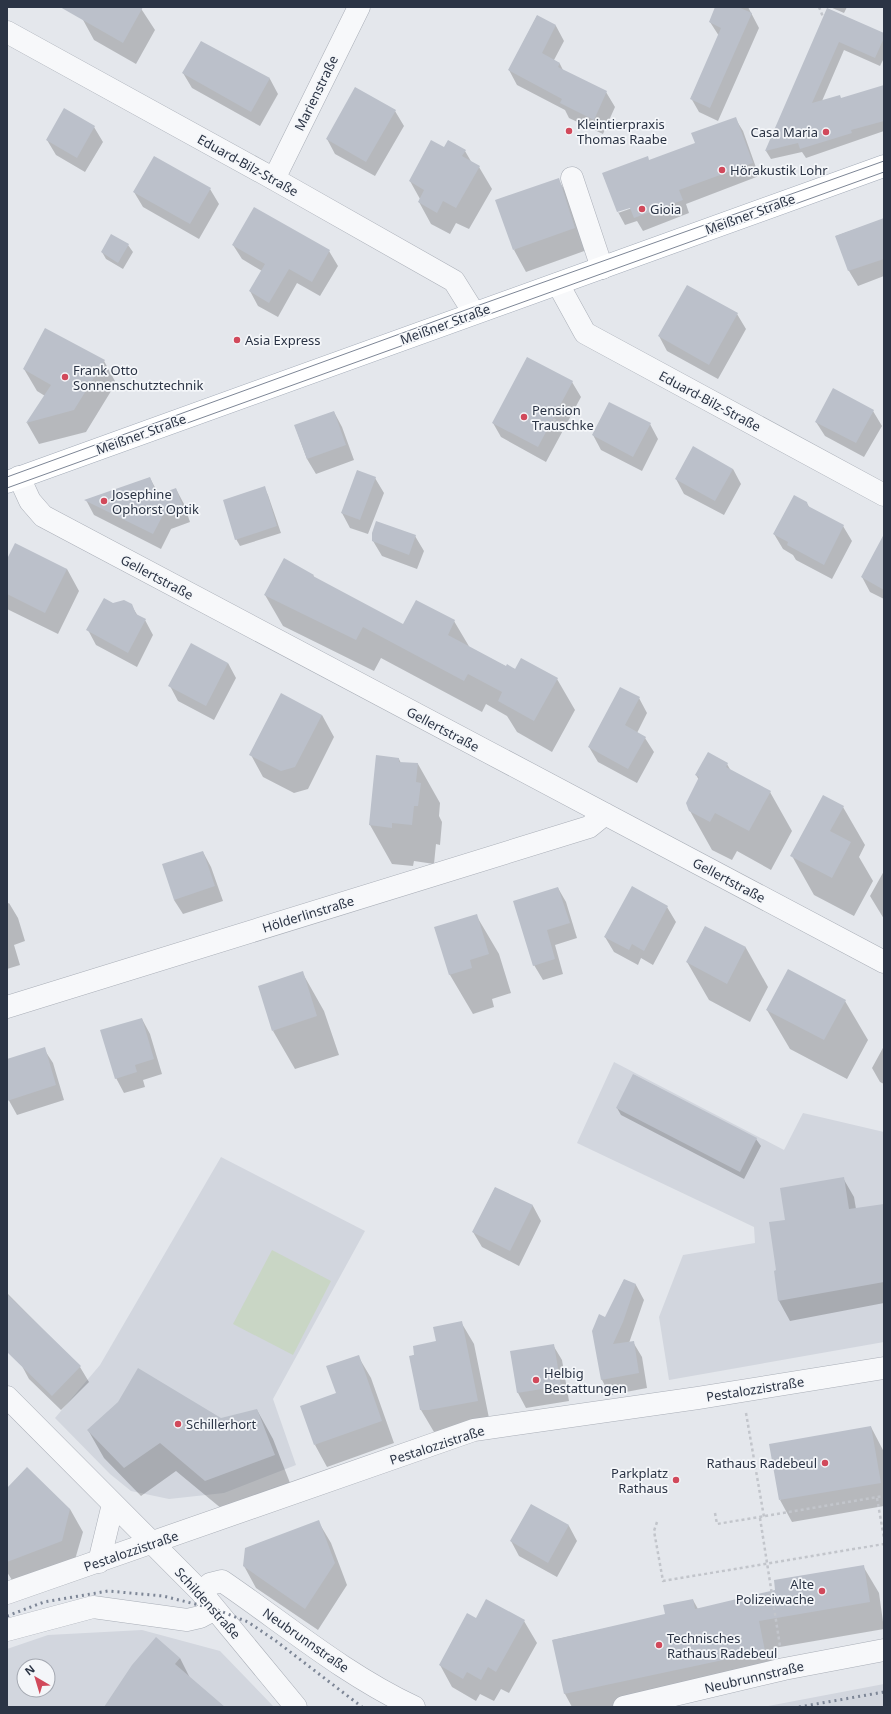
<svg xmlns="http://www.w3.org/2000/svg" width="891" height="1714" viewBox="0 0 891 1714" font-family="'Noto Sans',sans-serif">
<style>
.built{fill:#d2d6de;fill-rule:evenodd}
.green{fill:#c9d6c5}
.shadow{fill:#0003;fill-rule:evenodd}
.building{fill:#bbc0ca}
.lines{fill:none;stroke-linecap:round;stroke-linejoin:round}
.minor-casing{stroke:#a9aeb7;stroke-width:23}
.major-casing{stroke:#a3abb8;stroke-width:23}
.path{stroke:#c2c5cb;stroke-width:2.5;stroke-dasharray:3 3;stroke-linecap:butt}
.minor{stroke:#f7f8fa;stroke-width:22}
.major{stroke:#fff;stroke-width:22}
.tram{stroke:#7d8696;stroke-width:1}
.rail{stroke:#7d8696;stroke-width:3;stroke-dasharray:2 4;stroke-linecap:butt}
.poi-dot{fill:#d1495b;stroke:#f4f6f9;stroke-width:1.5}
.labels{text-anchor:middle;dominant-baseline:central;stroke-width:3.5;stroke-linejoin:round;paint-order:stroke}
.street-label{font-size:13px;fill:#2b3445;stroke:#f4f6f9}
.poi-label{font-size:13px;fill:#2b3445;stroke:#f4f6f9;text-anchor:start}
</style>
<rect width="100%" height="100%" fill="#e4e7ec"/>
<!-- built -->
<path class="built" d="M614,1062L784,1150L803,1113L884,1132V1342L669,1380L659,1317L683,1255L755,1243L754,1227L577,1143Z
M221,1157L365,1231L273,1399L296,1465L224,1493L169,1499L131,1491L110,1474L55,1418L100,1365Z
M142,1630L220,1651L274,1707H7V1649L48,1635ZM24,1666H48V1690H24Z
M884,1684V1707H763Z"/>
<!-- green -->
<path class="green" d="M272,1250L331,1281L293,1355L233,1324Z"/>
<!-- shadow -->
<path class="shadow" d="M69,7H140L155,30L136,64L94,40L82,18Z
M716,7H748L759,28L718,121L699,112L691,98L719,36L710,22Z
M830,7H847L844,13Z
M828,9L884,34V58L880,66L844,50L822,101L841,99L884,86V131L806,158L802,152L771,159L766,151Z
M537,16L556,26L564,41L554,60L560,64L564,72L606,92L615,107L603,134L569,118L565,110L517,85L509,70Z
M201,42L270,79L278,94L260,126L192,88L183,73Z
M395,111L404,126L375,176L335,154L327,139Z
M735,118L743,131L759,176L686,204L689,213L643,231L637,221L625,225L618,212L603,174L649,161L696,144ZM635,205V207L618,213V211Z
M94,127L103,142L85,172L56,155L47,140Z
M445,149L465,151L472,163L479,167L492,189L469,229L456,223L450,234L431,224L419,202L420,199L410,181Z
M558,179L571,201L587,250L526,272L514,250Z
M210,189L219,204L199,239L143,207L134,192Z
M884,219V276L858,286L849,271L836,236Z
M128,245L133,252L123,269L106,259L102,252Z
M233,245L329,251L338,266L320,296L297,283L278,317L258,306L250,291L262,271L242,259Z
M737,314L746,329L718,379L667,351L659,336Z
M104,361L116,383L86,432L39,444L27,423L45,396L37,391L24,369Z
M572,382L581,397L546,462L501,437L493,423Z
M873,411L882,426L864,457L825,436L816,422Z
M334,412L342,427L354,460L316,474L307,459L295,426Z
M650,424L658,439L642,471L601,450L593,435Z
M733,469L741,484L724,515L684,494L676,479Z
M150,478L159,495L176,489L184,504L190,522L171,529L161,549L94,515L86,500Z
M375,478L384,493L368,534L350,528L342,513Z
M264,487L268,495L281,533L240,546L236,539Z
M806,502L810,508L843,526L852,541L832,579L796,560L793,555L783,549L774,534Z
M415,536L424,551L417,569L382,556L373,541Z
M884,551V599L870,592L862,577Z
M7,561L67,569L79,591L58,634L7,609Z
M313,575L315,579L403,625L454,621L470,648L507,667L557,679L575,710L552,752L517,732L507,716L486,704L482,712L381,658L374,671L283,626L265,595Z
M113,604L131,605L138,616L145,620L153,635L137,667L96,645L88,630Z
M228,663L236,678L214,720L178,701L170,686Z
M639,698L647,713L637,733L645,738L654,752L637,783L598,762L589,747Z
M322,715L334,737L308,789L294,793L263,777L251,755Z
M399,759L401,763L418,764L440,803L439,816L442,822L440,845L436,844L434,864L414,861L413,866L392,864L370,825Z
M727,764L731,771L770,792L792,831L771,870L737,851L732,860L712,850L690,811L699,780L696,775Z
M843,807L865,845L859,857L873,881L854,916L814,895L792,856Z
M203,852L211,867L223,901L183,914L174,900Z
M884,871V919L870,896Z
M558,888L566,902L577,938L555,945L563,974L543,980L534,965Z
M9,903L18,918L25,941L14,945L20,965L7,969V904Z
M667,907L676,922L653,965L641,958L638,965L614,952L605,937Z
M476,915L499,954L511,993L492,999L494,1007L473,1014L450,975L435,928Z
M705,927L746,948L768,987L750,1022L709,1000L687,962Z
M302,972L324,1011L339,1055L295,1069L273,1031Z
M845,1001L868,1040L847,1079L790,1049L767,1010Z
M142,1019L150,1034L162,1074L143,1080L145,1087L124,1093L116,1078Z
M884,1046V1084L880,1082L872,1068Z
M44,1049L53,1063L64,1100L17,1115L7,1097V1060Z
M634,1075L756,1139L761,1146L744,1179L621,1115L617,1108Z
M843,1178L854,1197L856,1209L884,1205V1303L790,1321L779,1301L775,1272L777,1271L786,1220Z
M495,1188L533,1206L541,1221L519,1266L482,1247L473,1232Z
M624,1280L636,1285L644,1300L629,1343L633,1342L642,1357L647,1388L610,1395L602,1380L605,1319Z
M7,1293L80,1367L89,1382L61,1410L29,1379L22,1366L7,1351Z
M461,1322L474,1344L490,1423L434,1432L421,1410L410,1357L437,1342Z
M553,1345L562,1360L569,1401L526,1408L518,1393L511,1352Z
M358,1356L371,1378L394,1443L327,1467L315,1445L337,1394Z
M257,1410L273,1439L290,1483L222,1509L176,1471L141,1496L104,1458L88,1430L220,1419Z
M871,1427L884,1452V1506L792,1522L780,1500Z
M7,1489L70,1509L83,1532L74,1563L15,1585L7,1572Z
M531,1505L569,1526L577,1541L557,1577L519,1556L511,1541Z
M318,1521L331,1543L347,1585L318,1630L256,1588L244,1566Z
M863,1566L879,1593L884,1629L774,1648L780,1678L645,1707H572L565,1694L553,1640L666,1615L693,1600L698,1609L776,1591Z
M468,1615L476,1619L524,1621L537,1643L509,1693L501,1689L494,1701L480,1694L476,1701L452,1687L440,1665Z
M180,1658L190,1678L224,1707H105Z"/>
<!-- building -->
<path class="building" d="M60,7H143L123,43Z
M715,7H738L752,13L710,108L690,99L721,28L709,22Z
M827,8L884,33V38L875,58L839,42L812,103L840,95L841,98L884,85V121L851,130L852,133L800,149L798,143L765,151Z
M537,15L556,25L542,53L560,63L558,67L607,91L594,120L560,103L562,99L508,70Z
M201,41L270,78L251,112L182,73Z
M355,87L396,110L366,162L326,139Z
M64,108L95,126L77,158L46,140Z
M736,117L753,163L679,190L683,200L634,218L630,208L617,212L602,173L648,156L649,160L695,143L691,133Z
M431,140L444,147L448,140L466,150L462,156L480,166L456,208L443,201L437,213L418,202L424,190L409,181Z
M154,156L211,188L190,224L133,192Z
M559,178L575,228L513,250L495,200Z
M254,207L330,250L312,282L289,269L269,303L249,291L265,264L232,245Z
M884,218V259L848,271L835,236Z
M111,234L129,244L118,263L101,252Z
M687,285L738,313L709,365L658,336Z
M45,328L105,360L74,410L26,423L51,385L23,369Z
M527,357L573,381L538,447L492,423Z
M833,388L874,410L856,443L815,422Z
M609,402L651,423L633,457L592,435Z
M334,411L346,445L307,459L294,425Z
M693,446L733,469L715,501L675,479Z
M357,470L376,477L360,520L341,513Z
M150,477L157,495L176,488L183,507L163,515L153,534L84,500Z
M265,486L277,526L235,540L223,500Z
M794,495L807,502L808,506L844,525L824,565L787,545L788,542L773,534Z
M376,521L416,535L409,555L372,541V533Z
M884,534V590L861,577Z
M15,543L67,569L45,613L7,594V559Z
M284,558L314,575L313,576L403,624L416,600L455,620L448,635L506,666L507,664L515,669L521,658L558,678L534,721L498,701L502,692L468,674L464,681L363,627L356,640L264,595Z
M104,598L113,603L124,600L132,604L136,614L146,619L128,653L86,630Z
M191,643L228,663L206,706L168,686Z
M620,687L640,697L625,725L646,737L628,769L588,747Z
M281,693L322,715L295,767L281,771L249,755Z
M708,752L728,763L726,767L771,791L749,831L715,813L710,822L689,811L686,803L699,777L695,775Z
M376,755L399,758V762L418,763L416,782L421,783L418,806H414L412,825L392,823V828L369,825Z
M823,795L844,806L830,831L851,842L832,878L790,856Z
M203,851L215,886L174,900L162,864Z
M632,886L668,906L644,951L632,944L629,950L604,937Z
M558,887L570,923L547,930L555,959L533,966L513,901Z
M477,914L489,954L470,960L472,968L449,975L434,927Z
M705,926L746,947L727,984L686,962Z
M788,969L846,1000L824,1040L766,1010Z
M303,971L317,1016L272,1031L258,986Z
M142,1018L154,1059L135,1065L137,1072L115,1079L100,1030Z
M45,1047L56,1085L7,1101V1059Z
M633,1074L757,1138L740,1172L616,1108Z
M844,1177L849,1209L884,1204V1282L778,1301L774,1271L776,1270L769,1222L785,1220L780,1188Z
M495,1187L533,1205L510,1251L472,1232Z
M624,1279L636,1284L623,1322L613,1344L634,1341L639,1373L601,1380L592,1331L599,1314L605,1317Z
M7,1294L81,1366L52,1396L7,1352Z
M462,1321L478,1401L429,1410H420L409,1356L414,1355L413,1346L436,1341L433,1327Z
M554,1344L561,1386L517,1393L510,1351Z
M359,1355L382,1421L314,1445L300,1406L336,1393L326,1366Z
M138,1368L221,1418L257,1409L275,1455L205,1481L160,1443L124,1468L87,1430L118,1402Z
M871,1426L881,1483L779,1500L769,1444Z
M27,1467L70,1509L62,1541L7,1562V1488Z
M531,1504L569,1525L548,1563L510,1541Z
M319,1520L335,1563L305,1609L243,1566L245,1548Z
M864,1565L870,1602L759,1621L765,1651L564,1694L552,1640L665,1614L663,1605L693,1599L695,1609L775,1590L774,1580Z
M486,1599L525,1620L496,1672L488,1667L481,1680L467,1672L463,1679L439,1665L467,1613L476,1618Z
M156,1637L180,1658L175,1664L225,1707H104L132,1665Z"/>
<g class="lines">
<defs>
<path id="minor" d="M7,32L274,179L454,281L474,313
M572,178L602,268
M274,179L359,7
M558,284L585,333L884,495
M19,477L30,501L43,516L884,962
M7,1007L589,827L605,814
M7,1397L201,1592L296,1707
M99,1562L113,1504
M201,1592L210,1584L222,1581C285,1624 344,1674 414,1707
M7,1593L474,1430L698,1398L884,1368
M7,1630L93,1607L187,1620L200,1617L215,1609
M624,1707L784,1669L884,1650"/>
<path id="major" d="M7,482L884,166"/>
</defs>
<!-- minor casing -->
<use href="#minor" class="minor-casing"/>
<!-- major casing -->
<use href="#major" class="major-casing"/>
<!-- path -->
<path class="path" d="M819,7L823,17
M553,419L561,424
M746,1413L764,1517
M877,1498L884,1538
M715,1513L717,1524L884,1496
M760,1518L780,1646
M657,1522L654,1531L663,1581L884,1544"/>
<!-- minor -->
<use href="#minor" class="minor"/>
<!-- major -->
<use href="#major" class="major"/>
<!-- tram -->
<path class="tram" d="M7,477L471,308L884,161
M7,488L884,172"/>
<!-- rail -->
<path class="rail" d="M7,1616L44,1602L108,1591L163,1596L215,1609L248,1622L276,1641L362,1707
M799,1707L884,1692"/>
</g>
<!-- markers -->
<g class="poi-dot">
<circle cx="569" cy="131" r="4"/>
<circle cx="826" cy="132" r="4"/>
<circle cx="722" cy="170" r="4"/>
<circle cx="642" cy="209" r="4"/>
<circle cx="237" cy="340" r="4"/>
<circle cx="65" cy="377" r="4"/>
<circle cx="524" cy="417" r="4"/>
<circle cx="104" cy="501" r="4"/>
<circle cx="536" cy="1380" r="4"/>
<circle cx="178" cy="1424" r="4"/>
<circle cx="825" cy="1463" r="4"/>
<circle cx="676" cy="1480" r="4"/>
<circle cx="822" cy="1591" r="4"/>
<circle cx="659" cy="1645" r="4"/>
</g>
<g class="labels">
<!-- street labels -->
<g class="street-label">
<text transform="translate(316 93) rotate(-64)">Marienstraße</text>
<text transform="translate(248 165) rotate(29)">Eduard-Bilz-Straße</text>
<text transform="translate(750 214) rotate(-20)">Meißner Straße</text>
<text transform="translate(445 324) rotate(-20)">Meißner Straße</text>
<text transform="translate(710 401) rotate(28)">Eduard-Bilz-Straße</text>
<text transform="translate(141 434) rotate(-20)">Meißner Straße</text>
<text transform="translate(157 577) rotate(28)">Gellertstraße</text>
<text transform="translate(443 729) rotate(28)">Gellertstraße</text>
<text transform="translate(729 880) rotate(28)">Gellertstraße</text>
<text transform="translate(308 914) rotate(-17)">Hölderlinstraße</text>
<text transform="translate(755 1389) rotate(-9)">Pestalozzistraße</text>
<text transform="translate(437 1445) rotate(-18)">Pestalozzistraße</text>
<text transform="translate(131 1551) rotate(-19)">Pestalozzistraße</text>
<text transform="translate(208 1603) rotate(48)">Schildenstraße</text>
<text transform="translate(306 1640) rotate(35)">Neubrunnstraße</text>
<text transform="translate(754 1677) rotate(-13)">Neubrunnstraße</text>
</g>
<!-- poi labels -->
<g class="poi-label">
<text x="577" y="124">Kleintierpraxis<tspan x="577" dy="15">Thomas Raabe</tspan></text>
<text x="818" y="132" text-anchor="end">Casa Maria</text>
<text x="730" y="170">Hörakustik Lohr</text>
<text x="650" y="209">Gioia</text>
<text x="245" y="340">Asia Express</text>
<text x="73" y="370">Frank Otto<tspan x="73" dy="15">Sonnenschutztechnik</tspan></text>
<text x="532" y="410">Pension<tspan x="532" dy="15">Trauschke</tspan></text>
<text x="112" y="494">Josephine<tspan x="112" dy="15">Ophorst Optik</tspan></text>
<text x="544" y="1373">Helbig<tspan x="544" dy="15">Bestattungen</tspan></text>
<text x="186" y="1424">Schillerhort</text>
<text x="817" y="1463" text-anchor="end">Rathaus Radebeul</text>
<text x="668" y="1473" text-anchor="end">Parkplatz<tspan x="668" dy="15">Rathaus</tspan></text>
<text x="814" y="1584" text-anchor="end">Alte<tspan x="814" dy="15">Polizeiwache</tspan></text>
<text x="667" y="1638">Technisches<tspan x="667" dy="15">Rathaus Radebeul</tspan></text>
</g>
</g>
<!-- border -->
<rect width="891" height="1714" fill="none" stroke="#2b3445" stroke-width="16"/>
<!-- north arrow -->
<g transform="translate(36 1678) rotate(322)"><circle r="19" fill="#f4f6f9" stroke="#a4a8b1"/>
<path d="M0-3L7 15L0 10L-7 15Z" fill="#d1495b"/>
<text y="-6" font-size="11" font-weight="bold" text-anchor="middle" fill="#2b3445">N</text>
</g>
</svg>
